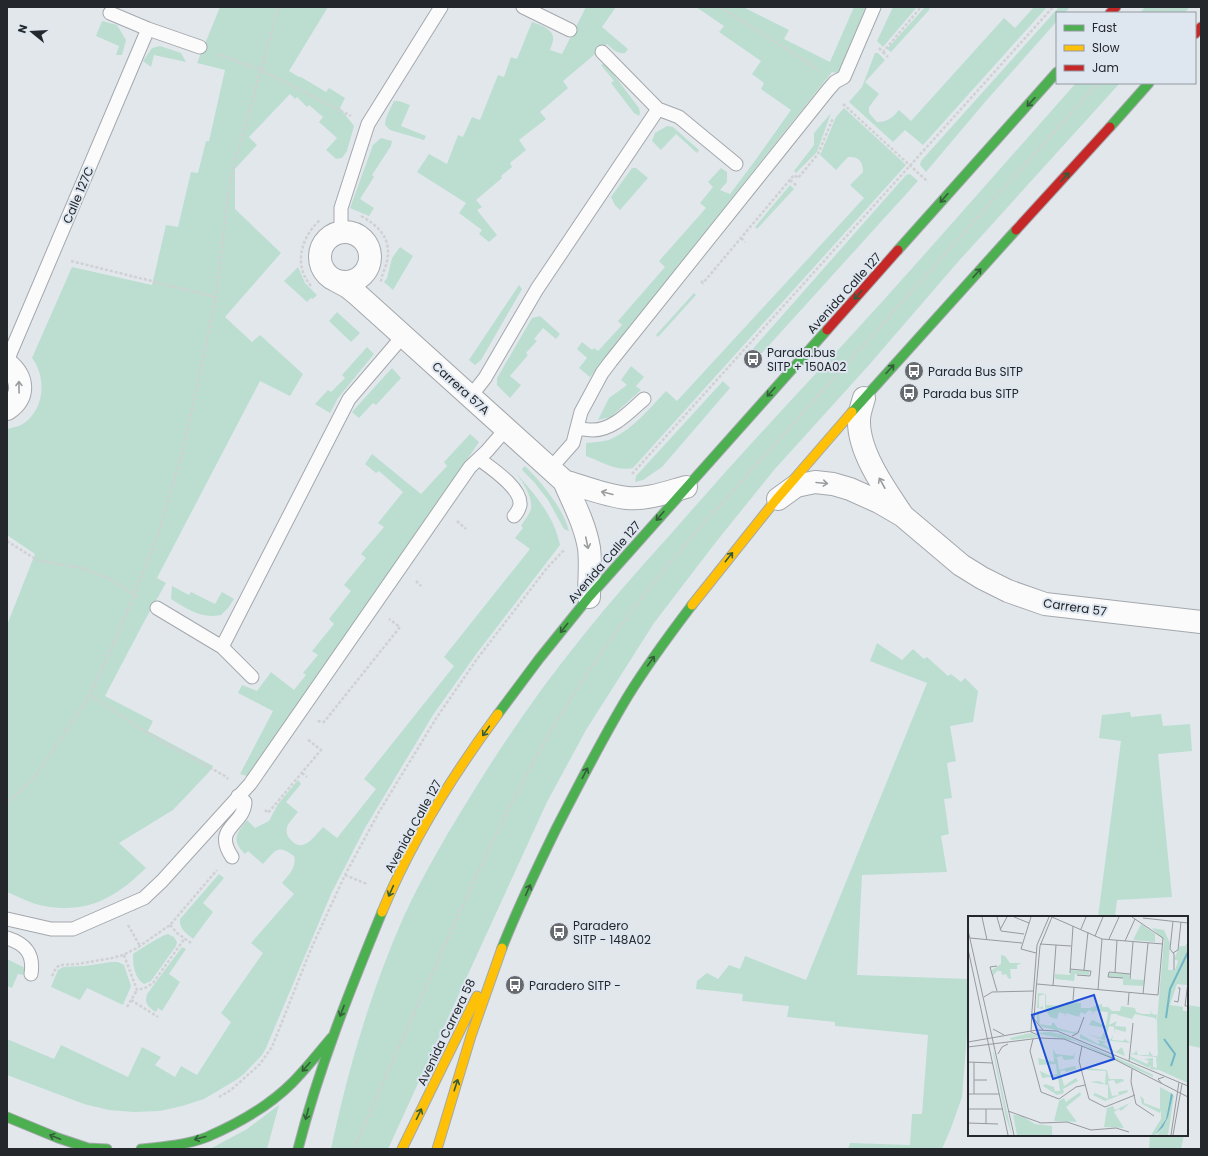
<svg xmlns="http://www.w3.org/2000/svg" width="1208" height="1156" viewBox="0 0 1208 1156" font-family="Poppins,sans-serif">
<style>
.green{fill:#bbded1}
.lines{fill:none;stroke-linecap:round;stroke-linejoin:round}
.lane-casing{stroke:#a4a8ac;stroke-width:15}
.street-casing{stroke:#a4a8ac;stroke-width:24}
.fast-casing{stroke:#a4a8ac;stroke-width:11}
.slow-casing{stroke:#a4a8ac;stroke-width:11}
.jam-casing{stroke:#a4a8ac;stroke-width:11}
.path{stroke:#d0d1d2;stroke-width:2.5;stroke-dasharray:3 2;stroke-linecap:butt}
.lane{stroke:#fbfbfc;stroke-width:13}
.street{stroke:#fbfbfc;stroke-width:22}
.fast{stroke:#4caf50;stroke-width:9}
.slow{stroke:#ffc107;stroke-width:9}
.jam{stroke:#c62828;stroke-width:9}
.oneway{stroke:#345d3a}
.oneway2{stroke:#9a9c9e}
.labels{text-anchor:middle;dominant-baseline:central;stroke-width:4;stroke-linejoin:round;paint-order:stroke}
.street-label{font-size:12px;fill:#24272b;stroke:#dee6f0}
.poi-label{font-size:12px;fill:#24272b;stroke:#dee6f0;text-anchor:start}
.inset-river{fill:none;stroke:#72b7c6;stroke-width:2}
.inset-road{fill:none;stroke:#969a9f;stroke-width:1}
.view{fill:#1d4ed8;fill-opacity:0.15;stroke:#1d4ed8;stroke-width:2}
.inset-edge{fill:none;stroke:#24272b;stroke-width:2}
</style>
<rect width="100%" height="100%" fill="#e2e7ec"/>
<!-- green -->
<path class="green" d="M220,7H328L289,71L299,77H301L326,92L329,88L345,98L340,108L354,126L347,151L342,158L336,159L326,150L337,138L319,122L323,117L309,105L307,107L297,97L295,99L290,94L249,137L257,145L235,169V209L281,253L225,317L252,342L260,335L303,374L290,396L260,381L157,578L166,583L145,620L105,696L153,721L148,731L213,766L209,772L173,810L119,843L146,868C115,898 88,914 44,906C32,904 19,897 7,892V625L35,554L7,535V429C11,428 15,427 19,426C44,414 48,379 32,358L72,267L152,285L166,225L178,227L191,172L198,173L206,141H209L225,70L197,63Z
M586,7H616L602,27L628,49L625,53C616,54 613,49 607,44L563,81L568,88L540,112L546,119L519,140L526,150L510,163L512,167L501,176L502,178L476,200L482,207L477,210L497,235L489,242L479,234L482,230L459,213L466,203L417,172L429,154L447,164L458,135L463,137L472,117L480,120L498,75L504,77L511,57L517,59L532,22C540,25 555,29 553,40C553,43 551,46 550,50L562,54Z
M696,7H743L789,30L784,39L830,62L854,7H866L838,73L832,72L590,377L579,368L587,358L577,349L582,342L592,350L594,348L598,351L622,325L618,321L665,267L659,261L706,208L700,203L713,187L708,182L721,168L727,172V182L720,190L730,194L754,162L791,110L761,89L764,83L752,74L761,61L719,32L724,26Z
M893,7H917L883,47L877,41Z
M925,7H927L930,9L891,52L887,49Z
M1034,7H1047L923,145L905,130L893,142L849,102L862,87L875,53H878L885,60L865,82L879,94L869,107V113L877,122C888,122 892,118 899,110L911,121L1004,18L1015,28Z
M1059,7H1070L1065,13H1057V21L985,102L926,172L920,165L921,161Z
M1145,7H1190L1184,13H1140Z
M102,21L117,25L126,40L122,55H116L119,46L96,36Z
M160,46L181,53L186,62L154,55L151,67L143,61L152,48Z
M605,63L639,108L640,113L639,116L634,113L611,83L614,81L601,65Z
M1076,83H1120L957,263L869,365L774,470L716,542L654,623L586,730L547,802L388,1149H331C348,1069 371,990 404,916C422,877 443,841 465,805C500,747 539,690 582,637C610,602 639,569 669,536C724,473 780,411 838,350C919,262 997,172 1076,83Z
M394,101H399L410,105L401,126L426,136L424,140L390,130L385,125C385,117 391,108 394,101Z
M844,108L906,165L633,468C617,472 600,461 586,456V443C594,442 604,442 611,439C633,429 650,408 666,391L677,401L864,198L850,185L863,172C863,162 859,156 848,157L836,170L820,155L836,117Z
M831,113L817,152L796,173L794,171L814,145V133Z
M667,126L673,127L699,150L697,153L676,134L661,150L652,141L655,133Z
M381,138L392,141L391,146L372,175L374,177L360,199L374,208L369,216L350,208L373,145Z
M632,168H636L648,178L620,210L615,205L611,197Z
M910,174L918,181L751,365L744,359L906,175Z
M790,185L794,189L757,229L755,227Z
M400,247L413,256L393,290L384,282L387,278L392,258Z
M298,267L305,283L317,295L313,299L311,298L307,302L284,281Z
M519,285L522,289L481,360L475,365L469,360Z
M694,293L696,295L658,337L656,335Z
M337,312L360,333L351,342L329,321Z
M540,316L560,334L556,339L543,328L534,339L537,341L526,353L528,355L510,376L521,385L510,398L497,385V378L532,318Z
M367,347L374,354L338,398L330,413L315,404L328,390L331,392L345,378L342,375Z
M631,366L644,377L636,386L641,390L611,417L598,420L609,398L627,385L621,380Z
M392,368L401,378L376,405L373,403L359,418L352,412Z
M723,381L730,388L662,467L643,480L635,482L636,476Z
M470,434L479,442L414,539L247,776L240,774L273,711L238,693L242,685L257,691L271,672L294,690L306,675L303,673L318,655L312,651L334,624L329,619L351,591L344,585L366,558L361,554L384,527L378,523L403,492L379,471L376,473L365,464L372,454L421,494L447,466L444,462Z
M525,466C542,483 563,508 569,531L564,529L548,500L534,482L523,471L522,469Z
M517,474C536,496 554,516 560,545L477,653L433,715L365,828L331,894L266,1048L262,1055L244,1074L236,1080L204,1099L182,1106L160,1111L134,1112L109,1110L84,1104L7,1075V1039L54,1059L61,1045L128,1077L142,1047L161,1057L155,1065L175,1077L181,1066L197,1075L231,1022L221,1013L263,953L251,943L294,894L282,883C288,875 297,868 294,856C277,844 276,850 263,864L248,851L245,854C231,840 236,834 247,820L255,828L269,821L278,804L298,780L301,784L286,802L298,812C295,816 289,822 287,827C286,832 287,836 290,839C302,855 315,836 323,827L337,838L376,789L364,779L454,666L444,657L530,549L515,538L523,528L521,526C524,521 529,515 531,509C533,497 523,483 517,474Z
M172,586L189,595L191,592L215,604L222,592L234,599L228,608L221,615C201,619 187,609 171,599Z
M877,643L902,660L913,649L924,659L927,657L948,676L951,674L961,682L965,678L978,691L973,722L950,726L956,761L947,763L952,798L944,799L949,834L941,836L947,872L862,875L857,975L969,979V1022H968L962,1097L951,1128L942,1149H848L850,1143L910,1145L912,1114H922L928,1035L835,1026V1022L787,1017L789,1006L742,1001L743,994L696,989L697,981L707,973L718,979L729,965L740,969L745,956L806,980L927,683L870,661Z
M1130,712L1131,717L1161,714L1163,726L1190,724L1192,751L1158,754L1172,897L1117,900L1115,917H1098L1121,741L1099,738L1102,715Z
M219,874L224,878L203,903L213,912L193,939C186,933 179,929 180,919Z
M168,934L174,937L177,942L176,946L151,981L144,984C134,978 133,965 133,954C139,950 162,935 168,934Z
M182,947L186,949L169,974L180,982L162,1011L158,1008L156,1012C148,1007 144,1003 147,994Z
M7,959L25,968L23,975L18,974L12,988L7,986Z
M111,962H118L124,965L131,986L123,1005L87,988L80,1000L51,987L58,970L63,967L85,966Z
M1187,1005L1201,1007V1048L1187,1045Z
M279,1105L267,1149H210L247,1129Z
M1150,1135H1184L1181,1149H1149Z"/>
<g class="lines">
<defs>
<path id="lane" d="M523,7L570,30
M110,13L148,29L200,47
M602,52L658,109L679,117L736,164
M341,233V208L368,124L441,7
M7,361L148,29
M470,397L485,378L537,289L658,109
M577,428C582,429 587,430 593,430C613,430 629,412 644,399
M479,459C491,468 522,488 520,505C519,509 517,513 514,516
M550,469L573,443L581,412L602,373L611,361L828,90L835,82L844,77L874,7
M157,608L222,647L252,677
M222,647L349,399L403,336
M232,857C212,827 244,826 245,802L238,796
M7,919L51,929H73L144,898L162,881L250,784L470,467L487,451L506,429
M7,938C26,944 34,954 31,974"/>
<path id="street" d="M320 257a25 25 0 1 1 50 0a25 25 0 1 1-50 0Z
M335,280L348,287L359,296L564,481C573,502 585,524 589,548C591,564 589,581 589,597
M7,364C23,377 26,396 7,409
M864,398C862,405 859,413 859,420C858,451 884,488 901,513
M564,481C584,487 607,496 627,498C647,500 668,492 686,487
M778,499L796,486L815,482L833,484L850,489L879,502L903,516L961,565L982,578L1008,591L1045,604L1201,622"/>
<path id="fast" d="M1110,127L1149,83
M898,250L1057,72
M852,412L1016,230
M498,714L539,659L589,597L827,330
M502,948C518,907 537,868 556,829C579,784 602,739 628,696C647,665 670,634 692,605
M7,1117L58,1138L88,1148L107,1149
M141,1149C162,1147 187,1145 207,1137C237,1124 269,1106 292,1083C306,1069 319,1052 332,1037
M298,1149C319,1067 350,990 382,912"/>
<path id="slow" d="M692,605L775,501L852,412
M382,912C411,842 452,776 498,714
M402,1149L477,996
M437,1149L471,1036L502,948"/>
<path id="jam" d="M1110,13L1116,7
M1195,34L1201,27
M1016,230L1110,127
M827,330L898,250"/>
</defs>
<!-- lane casing -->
<use href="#lane" class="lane-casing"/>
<!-- street casing -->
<use href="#street" class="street-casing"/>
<!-- fast casing -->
<use href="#fast" class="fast-casing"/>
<!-- slow casing -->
<use href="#slow" class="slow-casing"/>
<!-- jam casing -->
<use href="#jam" class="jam-casing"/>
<!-- path -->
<path class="path" d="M720,7L819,70
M1161,13L1167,7
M879,48L883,52L921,7
M883,52L888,57
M218,54L261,70L351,116
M843,104L928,182
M790,180L797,186
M361,216C379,226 392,239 387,261C386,268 381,275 381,282
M741,238L745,242
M71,261L216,297
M701,281L703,283L794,175L798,178L818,154L833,118
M311,286C293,265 301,237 320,220
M632,474L1053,7
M457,521L466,529
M7,541L37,560L81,568L111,579L140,598
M416,581L421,586
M90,695L147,733L225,776L228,779
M318,722L319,721L324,722L400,627L389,619
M302,773L307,777
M7,804L38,773L90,695L117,636L158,535L185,442L216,297L228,196L234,165L279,7
M265,810L268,813L321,750L307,739
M345,875L367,884
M128,925L140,946
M170,925L177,933L191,943
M124,955L137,990L145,988L153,983L185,938
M52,976L56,968L60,965L78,964L112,958L123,955L137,948L170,925L217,870
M131,1000L158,1017
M127,1007L137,990
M219,1097L231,1090L260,1064L272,1047L311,949L345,875L379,812L437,717L477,659L547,568L564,550
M354,1149C383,1081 414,1014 444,947C471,887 498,827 529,770C575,684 633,604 697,531L1098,83"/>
<!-- lane -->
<use href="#lane" class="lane"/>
<!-- street -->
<use href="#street" class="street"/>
<!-- fast -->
<use href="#fast" class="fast"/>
<!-- slow -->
<use href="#slow" class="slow"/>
<!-- jam -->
<use href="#jam" class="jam"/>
</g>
<!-- one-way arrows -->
<defs><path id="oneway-shaft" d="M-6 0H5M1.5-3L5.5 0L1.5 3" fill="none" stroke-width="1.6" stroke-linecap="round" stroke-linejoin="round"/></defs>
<g class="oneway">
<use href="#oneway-shaft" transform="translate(1031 102) rotate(132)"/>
<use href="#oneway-shaft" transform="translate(1065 177) rotate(-48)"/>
<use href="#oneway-shaft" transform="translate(944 198) rotate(132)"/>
<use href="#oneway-shaft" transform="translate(977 273) rotate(-48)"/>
<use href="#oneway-shaft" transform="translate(858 295) rotate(132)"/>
<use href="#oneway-shaft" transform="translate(890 369) rotate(-48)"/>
<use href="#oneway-shaft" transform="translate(771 392) rotate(132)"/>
<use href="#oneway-shaft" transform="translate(660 516) rotate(131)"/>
<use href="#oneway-shaft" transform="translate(729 557) rotate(-51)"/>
<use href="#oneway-shaft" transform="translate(564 628) rotate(129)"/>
<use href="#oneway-shaft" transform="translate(651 661) rotate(-55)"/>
<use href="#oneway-shaft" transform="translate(486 731) rotate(125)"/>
<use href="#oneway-shaft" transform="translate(585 773) rotate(-63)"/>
<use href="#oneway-shaft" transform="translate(528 890) rotate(-66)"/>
<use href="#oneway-shaft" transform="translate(391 891) rotate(114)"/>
<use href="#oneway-shaft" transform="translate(342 1011) rotate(111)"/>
<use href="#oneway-shaft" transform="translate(306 1067) rotate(132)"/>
<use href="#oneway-shaft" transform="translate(456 1085) rotate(-72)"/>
<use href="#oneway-shaft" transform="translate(307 1114) rotate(105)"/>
<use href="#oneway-shaft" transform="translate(419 1114) rotate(-64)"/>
<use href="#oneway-shaft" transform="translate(55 1137) rotate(-159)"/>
<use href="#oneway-shaft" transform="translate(200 1138) rotate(165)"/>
</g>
<g class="oneway2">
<use href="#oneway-shaft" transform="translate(19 387) rotate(-91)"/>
<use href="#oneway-shaft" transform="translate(822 483) rotate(5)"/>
<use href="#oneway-shaft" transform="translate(882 483) rotate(-119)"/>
<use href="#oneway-shaft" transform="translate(607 493) rotate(-166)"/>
<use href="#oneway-shaft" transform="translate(587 543) rotate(78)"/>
</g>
<!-- icons -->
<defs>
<symbol id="bus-disc" viewBox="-11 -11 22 22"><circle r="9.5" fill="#666a6f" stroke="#dee6f0"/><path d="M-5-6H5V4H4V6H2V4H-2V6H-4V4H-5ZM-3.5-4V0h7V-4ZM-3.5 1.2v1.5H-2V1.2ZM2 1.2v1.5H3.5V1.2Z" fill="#fff"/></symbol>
</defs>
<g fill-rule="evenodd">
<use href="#bus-disc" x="742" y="348" width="22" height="22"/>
<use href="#bus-disc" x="903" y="360" width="22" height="22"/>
<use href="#bus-disc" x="898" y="382" width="22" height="22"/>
<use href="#bus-disc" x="548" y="921" width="22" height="22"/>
<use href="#bus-disc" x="504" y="974" width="22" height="22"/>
</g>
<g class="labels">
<!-- street labels -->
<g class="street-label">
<text transform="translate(78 195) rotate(-67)">Calle 127C</text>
<text transform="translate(844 293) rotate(-48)">Avenida Calle 127</text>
<text transform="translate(461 388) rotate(42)">Carrera 57A</text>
<text transform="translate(604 562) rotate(-49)">Avenida Calle 127</text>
<text transform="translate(1075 607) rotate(8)">Carrera 57</text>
<text transform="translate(413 826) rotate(-61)">Avenida Calle 127</text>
<text transform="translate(446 1032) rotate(-64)">Avenida Carrera 58</text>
</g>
<!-- poi labels -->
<g class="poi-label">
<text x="767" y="352">Parada.bus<tspan x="767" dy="14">SITP + 150A02</tspan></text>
<text x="928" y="371">Parada Bus SITP</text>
<text x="923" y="393">Parada bus SITP</text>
<text x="573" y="925">Paradero<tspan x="573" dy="14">SITP - 148A02</tspan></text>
<text x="529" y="985">Paradero SITP -</text>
</g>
</g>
<!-- overview -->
<g transform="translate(968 916)">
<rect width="220" height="220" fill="#e2e7ec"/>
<path d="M173,8L187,18V26L165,24ZM184,12L196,14L202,27L200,54H207L210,45L206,43L212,30H217L220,26L219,69L209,68L202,89L215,91V95H220V167L191,154L182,153L183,149L181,152L162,143V140L179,148L181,145L176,143L185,142V151L189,152L188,141L176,140L162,138L167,137L168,134L165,133L168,134L170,139H181V135L185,140H189V137L190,143L189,105L196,24ZM33,39L37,40L42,47H54L49,49V53H42L43,63L40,62L38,58L34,59L33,55H29L25,60L24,54L33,48ZM103,54L121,55V59L107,58L106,65L87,63V58L102,59ZM141,57L161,58V63L176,64L175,70L155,69V62L141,61ZM70,77L78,78V89L97,90L98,86L113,87V92H122L134,88V91H140L144,95H152L153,90L167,92L168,96L174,98H183L182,92L184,98L189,99L188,105L187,102L167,98L164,103L149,99V104V98H143L141,109L149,105L147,110L158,111V114L157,116L147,113V118L146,112L147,111L141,110L137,124L143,123L145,119L144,124L155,125L157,123L162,127L136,124L116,117L133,122L138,112L121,109L124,104L138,110L140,96L127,95L123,100L125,96L121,94L117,98L113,96L111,101L98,97V101L97,98L91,96L89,103L82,101L77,92V78L71,80V92L75,90V93L69,92ZM69,95L75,96L71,97L72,108L83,110L85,106L90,112L105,116L110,115L107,118L74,111L69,105ZM82,116L93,118L165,149L185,159V161L107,125L66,117ZM62,117L72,121L43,124L42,122ZM112,118L130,128L132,127L130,124L141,126L134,127L148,136L154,131L157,140L112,122ZM85,133L88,138L105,140L107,136L106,143L96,144L94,140L89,141L91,154L107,150L108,153L98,156L97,154L92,155L96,170L108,162L110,165L95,173L96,177L89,179L75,170L77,168L86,171L87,175H92L90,160L74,162L72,155L83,160L89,158L88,148L71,149L70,142L86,146ZM25,136H26L44,219L38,202ZM119,152L139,154L141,163H155L156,165L148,168L146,164L140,165L144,180L151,179L150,176L159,174L160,176L137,185L125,179L127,177L140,183V169L122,166L131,165L137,168L138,155L119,154ZM192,171L203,177L206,180L200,219H189L198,206L205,179L202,181L198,203L187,219H183L193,203V194L192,197L174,188L172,180L176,183V187L192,193ZM112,176L113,179L98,191L109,206L86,205L91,185L96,182L98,186ZM162,187L153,195L151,193L146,196L156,212L136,211L139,192L145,190L147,194ZM45,199L54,200L67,208L84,210V219H49Z" fill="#bbded1"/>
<path d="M203,177L205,179L200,201L195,211L187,219L198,203Z" fill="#72b7c6"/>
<path class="inset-river" d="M198,102L202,73L220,36M196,123L207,138L203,150"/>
<path class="inset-road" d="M14,1L19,24M29,1L33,15L56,18M46,1L61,7M63,1L53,33L68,37M84,1L134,23L195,28M175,2L220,7M205,5L202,33L206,38V54M113,13L118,1M0,14L46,219M32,14L39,1M127,20L135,1M2,22L54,27M141,23L151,1M157,25L167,3M72,28L103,30M0,33L40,219M205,37L210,34L213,6M29,50L22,51L29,75M102,53L123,55L122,60L109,59M116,54L120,16M102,57L105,10M147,57L149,24M155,62L140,61L141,56L162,58M162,63L165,26M220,66L217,90H220M69,68L190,79L195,22L164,1M85,70L88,29M130,74L134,23M175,78L180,27M16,81L24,76L65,75M105,84L106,72M206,85L210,86L212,72H210M160,89L161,77M25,113L36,119M75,114L66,103L68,74L72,30L84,1M72,120L63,116L64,95L69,29L81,1M104,120L110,117L116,101M65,123L62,135L73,176L91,183L108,171L117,169M0,126L69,114L89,115L220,170M114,130L111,145L121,183L137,191L167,179M0,131L72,122L96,123L144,142L220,181M30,138L34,131L40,128M161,145L165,107M0,146L25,147M164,153L163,166L168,188L186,200M6,164H19M194,168L190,163L196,161M0,178H31M6,178V146M0,193H35M40,195L73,207L99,206L123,214L148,212L161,216M0,207L30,208M18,208V193M203,219L211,166M205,219L214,168"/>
<path class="view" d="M126,79L146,143L85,163L64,99Z"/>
<rect width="220" height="220" class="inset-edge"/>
</g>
<!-- border -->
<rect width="1208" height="1156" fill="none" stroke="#24272b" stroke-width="16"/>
<!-- legend -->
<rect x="1056" y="12" width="140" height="72" fill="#dee6f0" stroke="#949aa1"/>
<rect x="1064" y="25" width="20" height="6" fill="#4caf50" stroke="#949aa1"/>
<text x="1092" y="32" font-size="12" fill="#24272b">Fast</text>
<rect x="1064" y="45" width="20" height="6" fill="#ffc107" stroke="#949aa1"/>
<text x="1092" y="52" font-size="12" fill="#24272b">Slow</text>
<rect x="1064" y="65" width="20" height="6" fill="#c62828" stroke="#949aa1"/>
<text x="1092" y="72" font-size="12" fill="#24272b">Jam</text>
<!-- north arrow -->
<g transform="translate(32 32) rotate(288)" stroke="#dee6f0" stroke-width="3" paint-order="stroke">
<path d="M0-3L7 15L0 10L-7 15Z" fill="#24272b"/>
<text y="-6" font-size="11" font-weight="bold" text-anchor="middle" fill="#24272b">N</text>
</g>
</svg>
